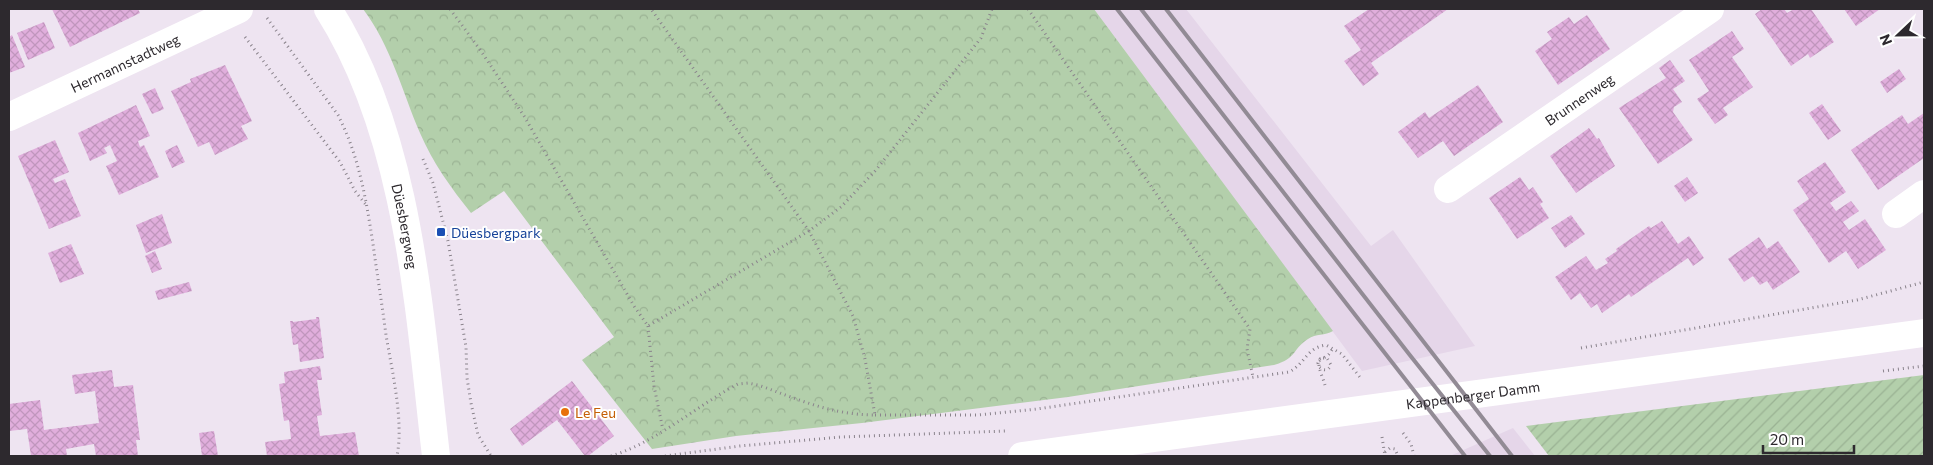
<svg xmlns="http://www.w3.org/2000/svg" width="1933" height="465" viewBox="0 0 1933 465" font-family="Commissioner,sans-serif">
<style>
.built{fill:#e5d6e9}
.forest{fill:url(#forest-crowns)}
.garden{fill:url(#garden-furrows)}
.building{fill:url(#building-cross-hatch)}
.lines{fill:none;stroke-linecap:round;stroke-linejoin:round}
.path{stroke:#8a838c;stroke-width:3;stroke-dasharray:1 4;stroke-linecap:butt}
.minor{stroke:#fff;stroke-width:28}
.tertiary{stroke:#fff;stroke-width:28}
.secondary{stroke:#fff;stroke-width:28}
.rail{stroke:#928b95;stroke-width:4}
.transit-dot{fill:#1a4fb4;stroke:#fff;stroke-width:2}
.food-dot{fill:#e8710a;stroke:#fff;stroke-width:2}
.labels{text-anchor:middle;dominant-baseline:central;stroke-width:4;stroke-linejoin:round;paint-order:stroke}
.street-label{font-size:14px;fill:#2d292e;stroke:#fff}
.transit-label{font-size:14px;fill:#164399;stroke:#fff;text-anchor:start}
.food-label{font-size:14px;fill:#c56008;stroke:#fff;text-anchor:start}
</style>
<defs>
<pattern id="forest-crowns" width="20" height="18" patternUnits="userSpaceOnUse" patternTransform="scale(1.25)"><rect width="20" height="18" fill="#b3cfab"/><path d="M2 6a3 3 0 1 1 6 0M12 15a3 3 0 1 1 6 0" fill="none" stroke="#9ab293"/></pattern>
<pattern id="garden-furrows" width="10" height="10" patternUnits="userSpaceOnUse" patternTransform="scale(1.25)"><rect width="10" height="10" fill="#b3cfab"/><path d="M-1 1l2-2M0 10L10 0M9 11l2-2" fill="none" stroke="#9ab293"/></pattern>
<pattern id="building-cross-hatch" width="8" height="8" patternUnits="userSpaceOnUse" patternTransform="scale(1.25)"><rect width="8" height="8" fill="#e0aedc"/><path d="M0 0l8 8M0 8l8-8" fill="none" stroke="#c096bd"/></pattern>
</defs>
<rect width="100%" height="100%" fill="#eee4f1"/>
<!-- built -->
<path class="built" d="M1094,9H1186L1371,246L1393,230L1475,346L1362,371Z
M1513,428L1535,456H1450Z"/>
<!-- forest -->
<path class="forest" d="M363,9H1094L1333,331C1325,336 1316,333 1308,339C1291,350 1298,358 1274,365L1068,397L862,423L736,436L652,449L582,360L614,337L504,191L471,213C451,188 433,163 420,133C402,91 391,46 363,9Z"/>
<!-- garden -->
<path class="garden" d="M1924,375V456H1549L1526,426Z"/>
<!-- building -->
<path class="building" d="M52,9H138L140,13L70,47Z
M1369,9H1448L1371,63L1379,74L1363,86L1344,61L1361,50L1344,26Z
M1762,9H1784L1787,13L1794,9H1811L1834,42L1810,58L1808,54L1791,66L1755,14Z
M1844,9H1880L1856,26Z
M1587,15L1610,49L1558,85L1535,51L1552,39L1547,32L1569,17L1574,24Z
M44,22L55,48L28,60L17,33Z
M1732,31L1744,49L1732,57L1753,87L1723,108L1728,115L1715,124L1697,99L1709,91L1689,60Z
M12,35L25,67L9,73V37Z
M1670,60L1685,81L1673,89L1682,102L1674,107L1673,112L1693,140L1658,164L1619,108L1666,78L1659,68Z
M225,65L252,121L241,126L248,139L215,155L209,142L198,147L171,91L191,82L190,79Z
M1899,69L1906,79L1887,93L1880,82Z
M1478,85L1503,122L1454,156L1443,141L1418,158L1398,132L1425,112L1429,118Z
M155,88L164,109L152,114L142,94Z
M1822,104L1841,131L1828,140L1809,113Z
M136,105L150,136L138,141L140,147L144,145L159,177L119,195L106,166L117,161L110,145L104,148L107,153L90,161L78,133Z
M1924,113V158L1878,190L1851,150L1902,115L1908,124Z
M1589,128L1597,139L1599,138L1615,166L1576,193L1550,156Z
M55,140L69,172L53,179L55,183L65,179L81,216L49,229L18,156Z
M177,145L185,162L172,168L165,151Z
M1825,162L1846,192L1830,203L1836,211L1851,201L1859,211L1843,222L1849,230L1865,219L1886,250L1858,269L1846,251L1829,263L1793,210L1809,199L1797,181Z
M1520,177L1529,190L1533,187L1543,202L1540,204L1549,218L1517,239L1489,198Z
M1687,177L1698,193L1685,202L1674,186Z
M162,214L172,243L146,253L136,225Z
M1571,215L1585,234L1565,248L1551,228Z
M1662,221L1678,244L1689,236L1704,258L1693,266L1688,258L1631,297L1629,294L1602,313L1597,304L1591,308L1580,293L1571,300L1555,277L1586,256L1596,270L1608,263L1605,259L1617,251L1616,249L1649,226L1651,228Z
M1759,237L1767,249L1778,241L1800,272L1773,290L1767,281L1760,285L1753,276L1744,282L1728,259Z
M71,244L84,274L60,283L48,253Z
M155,251L162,269L152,273L145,256Z
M189,282L192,291L158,300L155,291Z
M316,317H319L324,358L300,362L298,344L293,345L290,321H293V322L316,319Z
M320,366L322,380H317L322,415L317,416L320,436L355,432L359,456H267L265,442L291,439L289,420L284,421L279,384L285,383L284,372Z
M112,370L114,387L133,385L140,440H136L138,456H96L94,444L66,449L67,456H31L27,429L9,431V404L40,400L44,430L99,423L95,391L75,394L72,375Z
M572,381L614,436L588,456H585L557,420L522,446L510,429Z
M214,431L218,456H202L199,433Z"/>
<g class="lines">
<!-- path -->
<path class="path" d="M450,9L481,51L524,116L634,306L648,326L809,231L841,207L876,170L981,38L992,9
M1028,9L1250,329L1247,349L1253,377
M267,18L338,115C359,156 366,199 373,244C377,274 382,304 386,335C392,371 404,421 397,456
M245,37L340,162L355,191L367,206
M423,159L433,183L448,241L466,347L467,378L471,403L478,435L491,456
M648,326L654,386L663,430
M1581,348L1857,300L1924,282
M1883,371L1924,366
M1325,385C1323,378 1318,368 1319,361L1323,358H1327L1331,365C1328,371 1324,371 1319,367L1318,363L1320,359C1327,357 1329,355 1333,348
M875,415H978L1037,409L1289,372C1306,363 1306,348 1326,345L1342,354L1362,380
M1403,433L1411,444L1414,456
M1382,437L1385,456
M1385,452L1390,448L1395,449L1398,456
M611,456C657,442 696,406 738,384L748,383L758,385C798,399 831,415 875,415L865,359L853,316L809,231L651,9
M665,456L740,446L841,437L1006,431"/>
<!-- minor -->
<g class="minor">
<path id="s1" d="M9,117L239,9"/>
<path id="s2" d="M1448,189L1710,9"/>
<path d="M1896,214L1924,194"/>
</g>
<!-- tertiary -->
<path class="tertiary" id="s3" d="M328,9C409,136 419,310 436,456"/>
<!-- secondary -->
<path class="secondary" id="s4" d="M1022,456L1924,333"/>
<!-- rail -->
<path class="rail" d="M1117,9L1465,456
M1141,9L1409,354L1490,456
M1166,9L1512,456"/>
</g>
<!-- markers -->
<rect class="transit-dot" x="436" y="227" width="10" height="10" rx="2.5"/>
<circle class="food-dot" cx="565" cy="412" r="5"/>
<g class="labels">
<!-- street labels -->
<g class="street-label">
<text stroke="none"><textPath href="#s1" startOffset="128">Hermannstadtweg</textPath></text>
<text stroke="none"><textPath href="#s2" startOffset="159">Brunnenweg</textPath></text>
<text stroke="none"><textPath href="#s3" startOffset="232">Düesbergweg</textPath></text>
<text stroke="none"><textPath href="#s4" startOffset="455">Kappenberger Damm</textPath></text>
</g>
<!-- transit labels -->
<g class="transit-label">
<text x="451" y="232">Düesbergpark</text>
</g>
<!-- food labels -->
<g class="food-label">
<text x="575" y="412">Le Feu</text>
</g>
</g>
<!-- border -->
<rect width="1933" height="465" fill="none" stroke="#2d292e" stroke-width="20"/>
<!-- north arrow -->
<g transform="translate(1898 35) rotate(248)" stroke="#ffffff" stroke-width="4" paint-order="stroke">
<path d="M0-4L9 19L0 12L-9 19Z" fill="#2d292e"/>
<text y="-8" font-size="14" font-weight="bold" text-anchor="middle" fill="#2d292e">N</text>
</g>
<!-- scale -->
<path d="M1763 445v8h91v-8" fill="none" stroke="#2d292e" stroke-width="2.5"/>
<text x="1770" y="445" font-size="15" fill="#2d292e" stroke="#ffffff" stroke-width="4" paint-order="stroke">20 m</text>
</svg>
